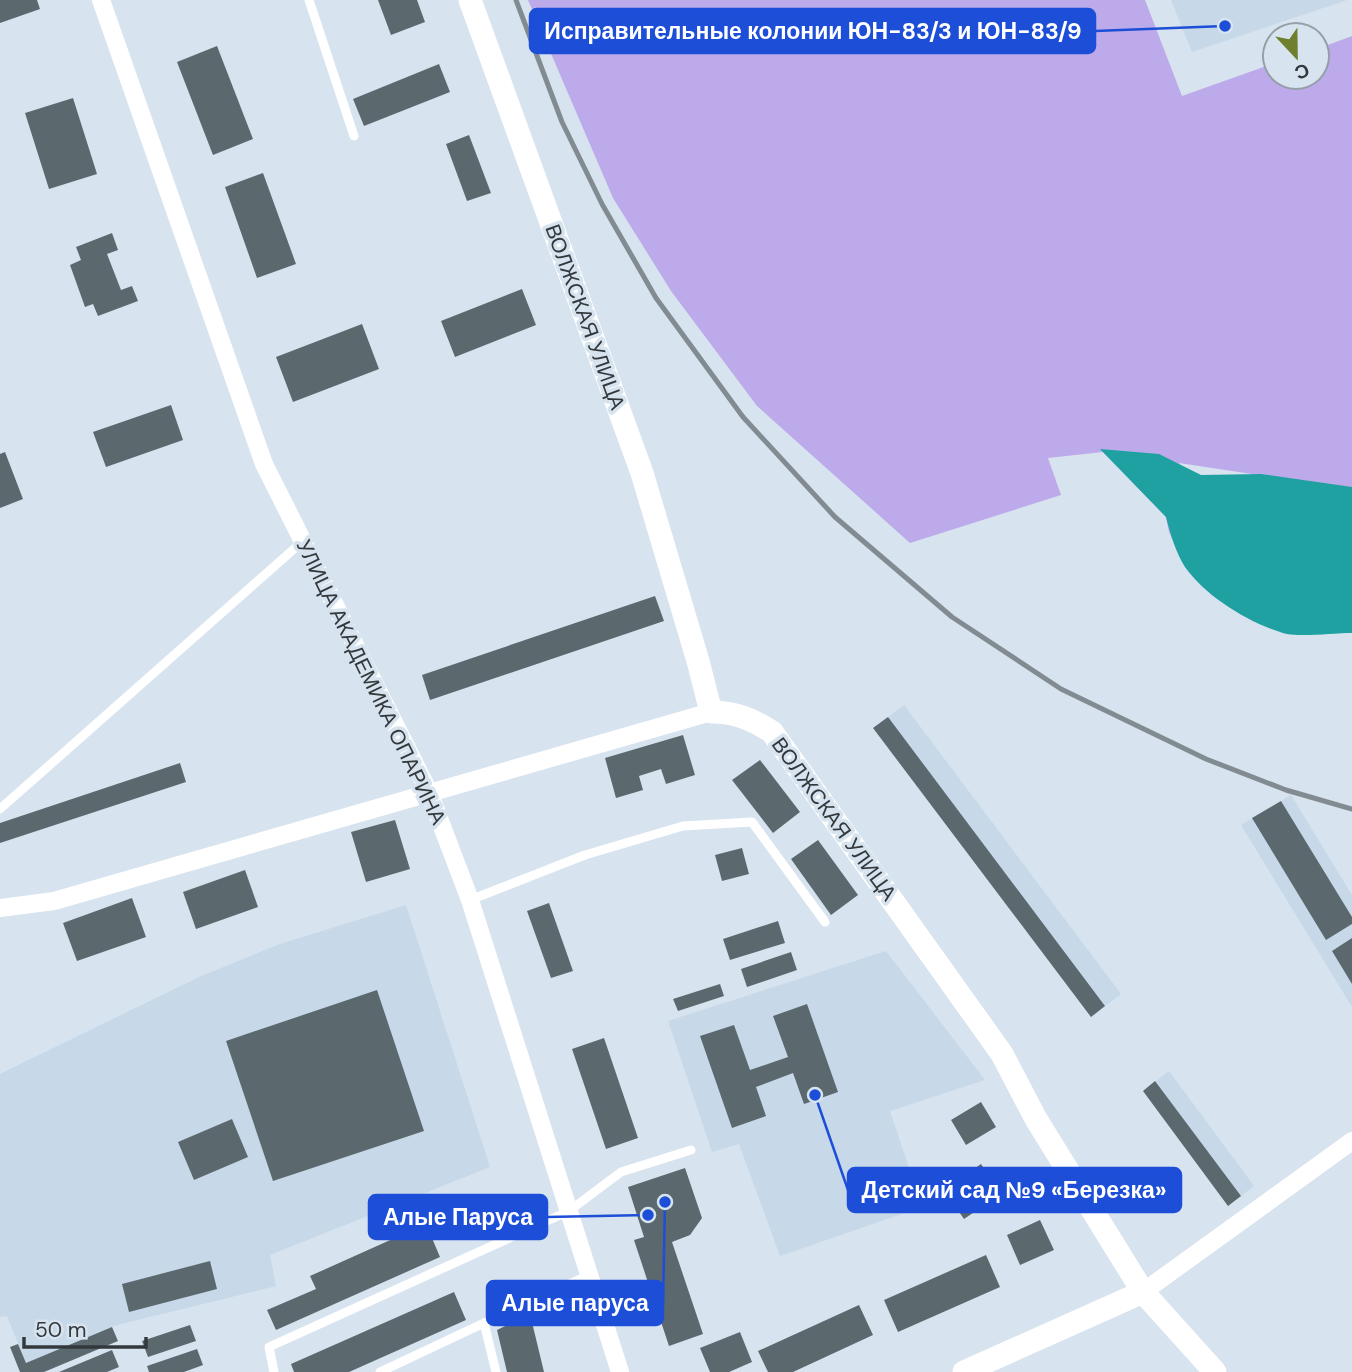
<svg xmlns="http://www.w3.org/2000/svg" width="1352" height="1372" viewBox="0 0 1352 1372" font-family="'DM Sans',sans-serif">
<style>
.built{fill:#c7d8e8}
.green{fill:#bdaaea}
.water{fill:#1fa1a2}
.building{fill:#5b696f}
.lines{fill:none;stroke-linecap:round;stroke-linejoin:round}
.service{stroke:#fff;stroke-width:9}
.minor{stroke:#fff;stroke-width:18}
.tertiary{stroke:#fff;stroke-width:23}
.rail{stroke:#828b92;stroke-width:5}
.labels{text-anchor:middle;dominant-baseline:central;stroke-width:7;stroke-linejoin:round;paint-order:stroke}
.street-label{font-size:21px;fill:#33383c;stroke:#d7e3ee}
.leader{fill:none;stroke:#1d4ed8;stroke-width:2.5}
.callout-dot{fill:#1d4ed8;stroke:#d7e3ee;stroke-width:2.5}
.callout{fill:#1d4ed8;stroke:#1d4ed8;stroke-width:2.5}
.callout-label{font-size:23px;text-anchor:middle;font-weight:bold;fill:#fff}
</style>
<rect width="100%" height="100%" fill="#d7e3ee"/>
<!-- built -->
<path class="built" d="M1171,0H1347L1192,52Z
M904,705L1121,994L1091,1017L873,728Z
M1291,795L1352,895V1007L1241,825Z
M406,905L490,1167L270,1255L276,1286L117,1325L26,1363L7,1316L0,1317V1074L199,977L280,944Z
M886,951L985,1080L890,1111L922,1207L780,1256L739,1144L712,1152L668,1021Z
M1169,1071L1254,1186L1228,1206L1143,1091Z"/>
<!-- green -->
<path class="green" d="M528,0H1145L1182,96L1275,63V77H1317V49L1352,36V489L1179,463L1254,622L1212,595L1185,567L1169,532L1166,517L1103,452L1048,458L1061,495L910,543L757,406L671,291L613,198Z"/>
<!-- water -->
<path class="water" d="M1100,449L1159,454L1201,475L1261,474L1352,487V633C1334,633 1303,637 1287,634C1252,625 1206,597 1185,567C1176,553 1170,533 1166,517Z"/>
<!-- building -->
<path class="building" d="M0,0H37L40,9L0,23Z
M378,0H417L425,22L391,35Z
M217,46L253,139L213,155L177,62Z
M439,64L450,92L364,126L353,99Z
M73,98L97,174L49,189L25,113Z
M469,135L491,193L467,201L446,144Z
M263,173L296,264L257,278L225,187Z
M112,233L118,250L107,254L121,290L132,286L138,301L98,316L93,304L85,307L70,265L81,260L76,247Z
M522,289L536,325L455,357L441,321Z
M362,324L379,369L293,402L276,357Z
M171,405L183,440L106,467L93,432Z
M5,452L23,499L0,508V454Z
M655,596L664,621L430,700L422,675Z
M888,717L1105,1006L1091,1017L873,728Z
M683,735L695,775L666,784L661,769L639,776L643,790L616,798L605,758Z
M760,760L800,812L773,833L732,780Z
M180,763L186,782L0,843V823Z
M1281,801L1352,917V924L1326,940L1252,818Z
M395,820L410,869L366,882L351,832Z
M818,840L858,895L831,915L791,859Z
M742,848L749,874L722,881L715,855Z
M245,870L258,907L196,929L183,892Z
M132,898L146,937L77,961L63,923Z
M549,903L573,971L551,978L527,911Z
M778,921L785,943L730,960L723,939Z
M1352,938V984L1332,951Z
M791,952L797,970L747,987L741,969Z
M720,984L724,996L678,1011L673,999Z
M377,990L424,1131L273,1181L226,1041Z
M807,1004L838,1092L804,1104L793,1073L756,1087L766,1116L732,1128L700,1036L734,1025L750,1070L788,1057L773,1016Z
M604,1038L638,1138L606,1149L572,1049Z
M1155,1081L1241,1196L1228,1206L1143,1091Z
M981,1102L996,1127L966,1145L951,1120Z
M232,1119L248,1157L194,1180L178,1142Z
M981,1164L1001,1194L964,1219L944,1190Z
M685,1168L702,1218L690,1235L672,1242L703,1334L669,1346L634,1240L644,1237L628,1187Z
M1040,1220L1054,1250L1020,1265L1007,1235Z
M426,1224L440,1257L276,1330L267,1310L316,1289L310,1276Z
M986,1255L1000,1287L898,1332L884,1300Z
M210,1261L217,1289L129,1312L122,1284Z
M454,1292L466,1320L349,1372H294L291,1364Z
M859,1305L873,1335L793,1372H768L758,1351Z
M530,1314L544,1372H507L497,1330Z
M190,1325L196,1341L148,1357L142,1341Z
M112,1327L118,1341L44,1372H20L10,1347L18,1344L26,1363Z
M740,1332L752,1362L729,1372H710L700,1348Z
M197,1349L203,1365L184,1372H149L147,1366Z
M112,1350L119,1367L107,1372H59Z"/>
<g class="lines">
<!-- service -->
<path class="service" d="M309,0L354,136
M0,809L303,541
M470,900L585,855L683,826L752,822L825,922
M274,1372L269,1347L569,1211L621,1172L691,1150
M380,1372L484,1323
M496,1372L484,1323L589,1275"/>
<!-- minor -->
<path class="minor" d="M101,0L264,464L429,792L470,900L620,1372
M0,908L54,901L711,712
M1143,1292L1352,1141"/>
<!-- tertiary -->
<path class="tertiary" d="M470,0L642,473L698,661L711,712C735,712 752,719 772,732L1002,1054L1036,1119L1143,1292L1215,1372
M964,1372L1143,1292"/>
<!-- rail -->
<path class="rail" d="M516,0L562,122L602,204L656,298L743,417L835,517L952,617L1061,689L1206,759L1286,790L1352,809"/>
</g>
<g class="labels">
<!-- street labels -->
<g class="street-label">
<text transform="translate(585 317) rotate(70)">ВОЛЖСКАЯ УЛИЦА</text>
<text transform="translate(371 682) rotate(64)">УЛИЦА АКАДЕМИКА ОПАРИНА</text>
<text transform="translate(834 819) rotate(54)">ВОЛЖСКАЯ УЛИЦА</text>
</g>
</g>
<!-- callouts -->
<path class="leader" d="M1225 26L1095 31M815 1095L848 1190M648 1215L547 1217M665 1202L663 1303"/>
<g class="callout-dot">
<circle cx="1225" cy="26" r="7"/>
<circle cx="815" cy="1095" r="7"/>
<circle cx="648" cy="1215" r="7"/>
<circle cx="665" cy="1202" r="7"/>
</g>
<g class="callout">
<rect x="530" y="9" width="565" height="44" rx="7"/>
<rect x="848" y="1168" width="333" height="44" rx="7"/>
<rect x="369" y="1195" width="178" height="44" rx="7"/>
<rect x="487" y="1281" width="176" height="44" rx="7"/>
</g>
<g class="callout-label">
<text x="813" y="39">Исправительные колонии ЮН-83/3 и ЮН-83/9</text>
<text x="1014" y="1198">Детский сад №9 «Березка»</text>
<text x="458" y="1225">Алые Паруса</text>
<text x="575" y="1311">Алые паруса</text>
</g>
<!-- north arrow -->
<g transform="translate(1296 56) rotate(158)"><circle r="33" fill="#d7e3ee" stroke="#959fa7" stroke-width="2"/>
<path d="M0-5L12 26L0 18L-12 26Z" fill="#6e7f2e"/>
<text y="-10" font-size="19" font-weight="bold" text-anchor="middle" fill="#33383c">С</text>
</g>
<!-- scale -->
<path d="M24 1337v10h122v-10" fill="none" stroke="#33383c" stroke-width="3.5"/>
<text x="35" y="1337" font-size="21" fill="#33383c" stroke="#d7e3ee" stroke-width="5" paint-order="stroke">50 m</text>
</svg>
